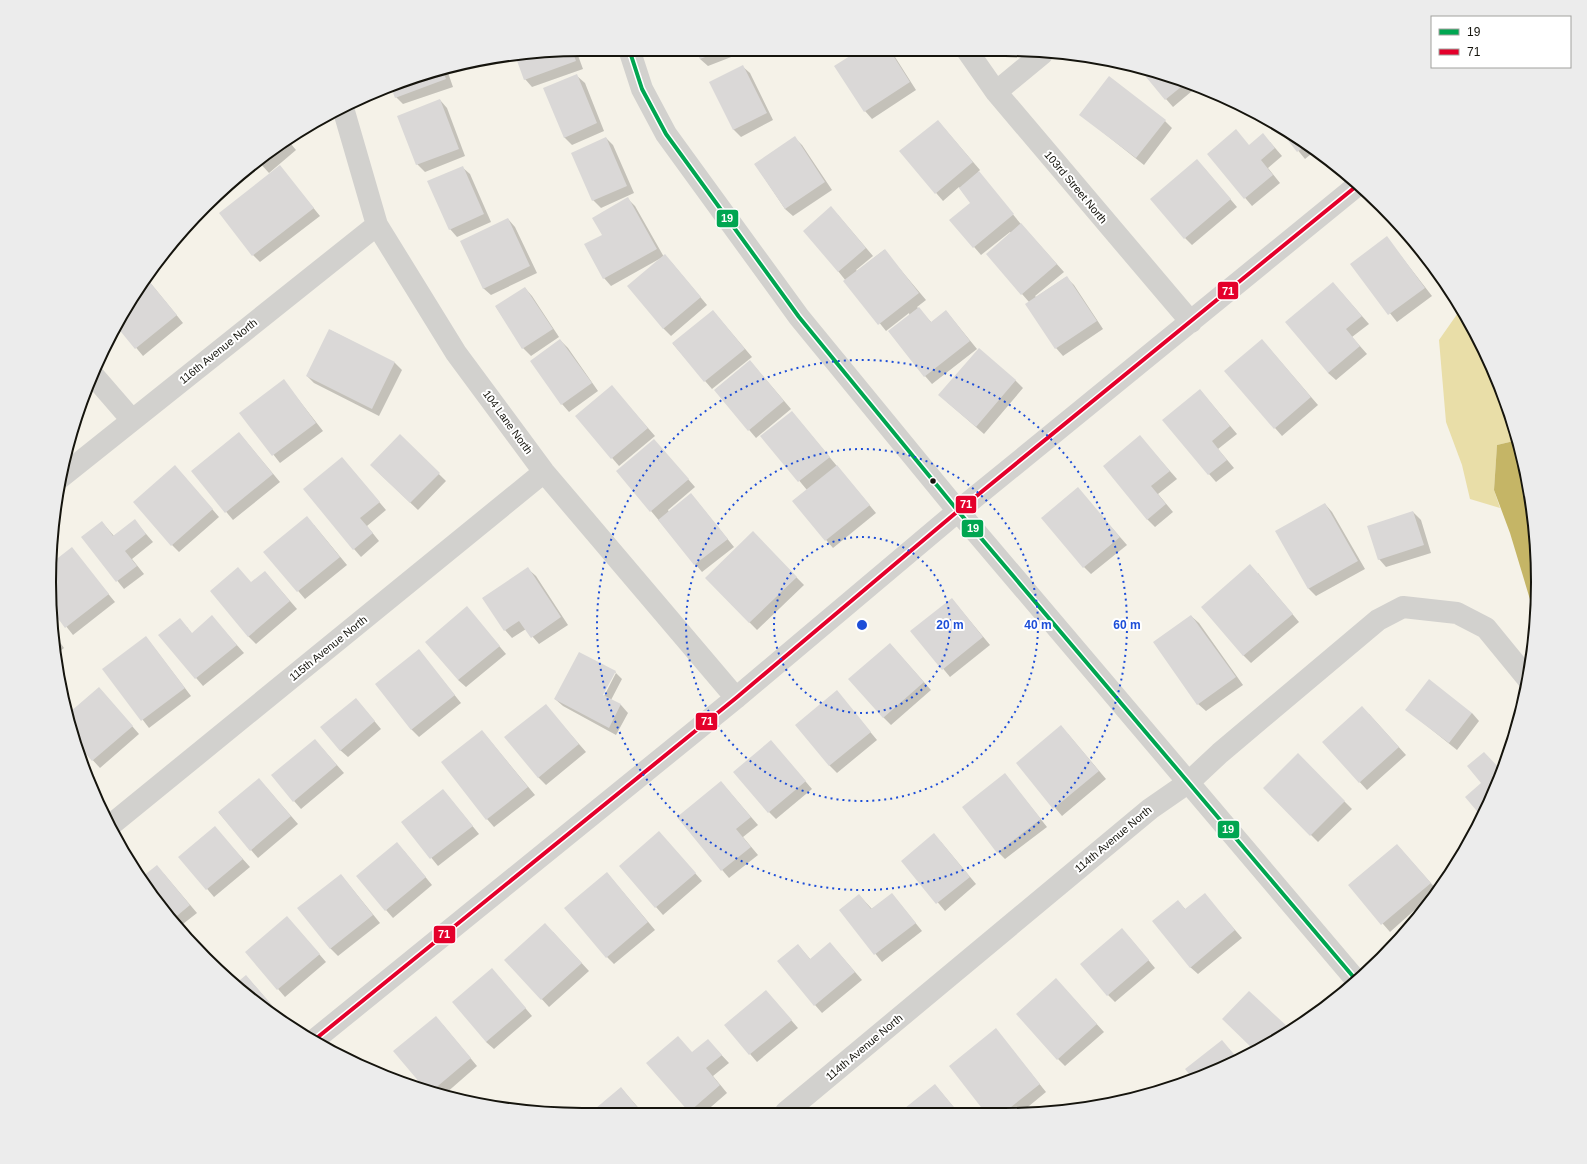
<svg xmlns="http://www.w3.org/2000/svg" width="1587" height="1164" viewBox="0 0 1587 1164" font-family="Helvetica,sans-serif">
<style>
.green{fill:#e9dea8}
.water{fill:#c5b566}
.shadow{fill:#0003;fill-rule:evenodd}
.building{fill:#dad8d7}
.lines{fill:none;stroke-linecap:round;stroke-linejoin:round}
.minor{stroke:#d2d1ce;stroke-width:22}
.bus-1-casing{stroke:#fff;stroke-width:7}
.bus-2-casing{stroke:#fff;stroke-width:7}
.bus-1{stroke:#00a651;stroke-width:4}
.bus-2{stroke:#e4002b;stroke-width:4}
.ring{fill:none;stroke:#1d4ed8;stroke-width:2;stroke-dasharray:2 4}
.bus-dot{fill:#15140d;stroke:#fff;stroke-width:1.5}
.labels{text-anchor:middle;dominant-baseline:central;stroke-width:4;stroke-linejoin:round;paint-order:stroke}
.street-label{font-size:11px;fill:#15140d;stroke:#fff}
.rim{fill:none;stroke:#15140d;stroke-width:2}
.centre{fill:#1d4ed8;stroke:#fff;stroke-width:2}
.ring-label{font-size:12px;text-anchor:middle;font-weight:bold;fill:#1d4ed8;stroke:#fff;stroke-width:4;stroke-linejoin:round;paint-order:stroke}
.line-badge{stroke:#fff;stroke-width:1.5}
.badge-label{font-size:11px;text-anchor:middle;font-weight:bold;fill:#fff}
</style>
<rect width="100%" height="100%" fill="#f5f2e8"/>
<!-- green -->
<path class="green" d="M1460,310L1483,346L1518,440L1497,445L1494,490L1500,508L1470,499L1462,465L1446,422L1439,340Z"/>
<!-- water -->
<path class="water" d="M1518,440L1537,547L1535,616L1510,533L1494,490L1497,445Z"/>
<!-- shadow -->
<path class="shadow" d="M697,49H752L708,66L700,59Z
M863,49H890L916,90L872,119L865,111Z
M576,50L583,69L532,87L525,79L517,58Z
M742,66L750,73L773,120L741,137L733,129Z
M446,67L453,87L403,104L396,97L391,85Z
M1138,67H1143L1198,86L1173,107Z
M577,76L585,83L604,131L572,145L564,137Z
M440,100L447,108L465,156L425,172L417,164Z
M1081,115L1165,121L1172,128L1144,165Z
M938,121L980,170L978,172L1020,223L1064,272L1035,296L1036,297L1066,277L1074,285L1103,329L1063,356L1056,348L1029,302L1022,294L1011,233L1010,232L981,255L951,220L971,203L959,187L943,201L901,152Z
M1278,126L1301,139L1316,150L1305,159Z
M286,138L296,150L269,173L259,162Z
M606,138L613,145L634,193L601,208L593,200Z
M795,138L802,145L832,190L793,216L785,209L755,164Z
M1270,142L1282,156L1268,168L1280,183L1252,206L1208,154Z
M280,167L320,216L260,262L253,255Z
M462,167L470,174L491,222L457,237L450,229Z
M1204,168L1237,207L1192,245L1185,238Z
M628,199L635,206L664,257L665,256L672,263L707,305L671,336L663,328L661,258L611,286L604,278L603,235Z
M838,215L873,256L856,270L857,271L884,250L926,300L917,307L932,323L946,311L977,349L932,384L925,376L909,313L886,331L838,271Z
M508,219L515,227L537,273L491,295L483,288Z
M1387,238L1432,296L1397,322L1351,264Z
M148,280L183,323L143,356L118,326Z
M1333,283L1369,324L1352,337L1367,354L1336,380L1328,373Z
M525,288L532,296L559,337L531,356L523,348L496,307Z
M713,311L752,357L712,389L673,344Z
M330,330L395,363L402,370L379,416L314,383L307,376Z
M560,340L568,348L598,391L569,412L562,404Z
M1269,348L1318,405L1282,436L1225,371Z
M750,361L791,409L756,438L715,390Z
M1015,380L1023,388L984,434L947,402Z
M284,381L323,431L280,463L241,413Z
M612,387L655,436L619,466L577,417Z
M1200,390L1237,434L1218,449L1234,468L1216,482L1209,474Z
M792,412L876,513L833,548L793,501L807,490L762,436Z
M239,433L280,482L233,520L192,471Z
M400,436L446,481L418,510L379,473Z
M1140,437L1177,479L1158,494L1173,512L1155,527L1147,519Z
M661,448L695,487L668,510L669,512L691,494L734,547L702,572L651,511Z
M342,458L386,510L367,526L379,541L361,557L354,549Z
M182,474L219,517L179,552L172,545Z
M1078,489L1127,545L1091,574L1084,567Z
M1325,504L1332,512L1365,569L1316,596L1309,589L1277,532Z
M1413,512L1421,520L1431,553L1386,567L1379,559Z
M135,521L153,542L132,559L144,574L124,589L82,537L102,522L114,536Z
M314,525L347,565L305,599L265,552Z
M753,533L804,585L757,630L706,578Z
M71,549L115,602L73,635L54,611V563Z
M528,569L536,576L568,625L539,644L526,629L512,638L505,630L483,598Z
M265,572L297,609L256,644L248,636L252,583Z
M1258,573L1299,622L1251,663L1243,655Z
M952,599L990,645L950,677L912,631Z
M467,608L506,654L466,687L458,680Z
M1191,616L1199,623L1243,685L1206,711L1198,704Z
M212,617L244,653L203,686L160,636L187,627L192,634Z
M54,634L64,648L55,655L54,651Z
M146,637L191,696L149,728L104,669Z
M890,644L931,690L891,725L883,717Z
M419,651L461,703L419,737L411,729Z
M615,672L622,679L611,700L621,705L628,713L616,735L563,706L555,699ZM613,673H616L602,700L600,699Z
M99,688L139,734L100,768L78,744L70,713Z
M837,692L877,740L837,773L829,765Z
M356,699L381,729L348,757L340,750Z
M545,705L586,752L546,785L538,777Z
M1407,710L1472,713L1479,721L1457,750Z
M1369,714L1406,755L1367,790L1323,742Z
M482,731L535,795L494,827L487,819Z
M1068,734L1106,779L1062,816L1017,763Z
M771,741L812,789L776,819L769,812Z
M322,748L344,773L301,809L294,801Z
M1298,755L1352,809L1318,842L1264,788Z
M1005,774L1047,827L1005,859L998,852Z
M721,782L758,825L743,837L758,855L729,878L678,818Z
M266,787L298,824L258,858L219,813Z
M443,790L479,834L438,866L402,822Z
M215,828L250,867L214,897L180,857Z
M666,840L702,881L663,915L620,866Z
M941,842L976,884L945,911L903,861Z
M1397,845L1437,890L1390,932L1349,885Z
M404,851L432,885L393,918L386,910Z
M607,873L655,930L614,964L607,957Z
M164,874L197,913L179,927L159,907Z
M341,875L380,923L338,956L330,948Z
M892,894L922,931L882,962L840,910L859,895L872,909Z
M1205,895L1242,938L1198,974L1190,967L1178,901L1186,910Z
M294,925L326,962L285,997L246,952Z
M553,932L589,971L549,1007L506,960Z
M1129,937L1155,968L1115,1002L1108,995Z
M830,943L862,980L822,1013L815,1005L798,945L811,960Z
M246,976L277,1011L274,1014L235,986Z
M499,977L532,1016L494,1049L486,1042Z
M1063,987L1104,1032L1065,1066L1058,1059Z
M773,999L798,1028L757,1062L725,1025Z
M443,1025L477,1066L445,1094L428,1090Z
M996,1030L1046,1092L1023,1111H986Z
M715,1048L729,1063L713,1076L727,1093L704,1113H691L648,1063Z
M1229,1049L1237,1058L1209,1074L1194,1078Z
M375,1067L381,1073L372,1069Z
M935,1085L957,1111L901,1112Z
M621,1088L643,1113L590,1114Z"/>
<!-- building -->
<path class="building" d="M696,49H726L700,59Z
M861,49H889L910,82L864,112L834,66Z
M572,50L576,61L524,80L516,58Z
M743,65L767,113L733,130L709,82Z
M1137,66L1143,67L1187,82L1165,100Z
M442,68L446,79L395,98L390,85Z
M577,74L597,123L564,138L543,88Z
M1109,76L1166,120L1136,158L1079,115Z
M440,99L459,149L416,165L397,116Z
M938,120L973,162L935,194L899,151Z
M1276,125L1301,139L1308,144L1297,152Z
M1236,129L1249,145L1263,133L1275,148L1261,160L1273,175L1244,199L1207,154Z
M795,136L825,182L785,209L754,164Z
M606,137L627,186L592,201L571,153Z
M286,139L289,142L261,166L258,163Z
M1197,159L1231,199L1184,239L1150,199Z
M280,165L314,208L252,256L219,213Z
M463,166L484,214L449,230L427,181Z
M979,171L1014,214L973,248L949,220L970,203L959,188Z
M628,197L657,249L603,279L584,244L602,235L592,218Z
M831,206L866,248L838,272L803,231Z
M508,218L530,266L483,289L460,241Z
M1021,223L1057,264L1021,295L986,254Z
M1387,236L1425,288L1388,315L1350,264Z
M885,249L919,293L878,325L843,281Z
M665,254L701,297L663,329L627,286Z
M1067,276L1097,321L1055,349L1025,304Z
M148,280L177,315L135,349L117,327Z
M1333,282L1362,316L1346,329L1360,346L1328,373L1285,322Z
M525,287L553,329L522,349L495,306Z
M919,307L931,322L946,310L970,341L924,377L888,331Z
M713,310L745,349L704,382L672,343Z
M329,329L395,362L372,409L306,376Z
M560,339L592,383L561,405L530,361Z
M1262,339L1311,397L1274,429L1224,371Z
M979,348L1016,380L976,427L938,395Z
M750,360L784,401L748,431L714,390Z
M284,379L316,423L272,456L239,413Z
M612,385L648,428L611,459L575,416Z
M1200,389L1230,426L1212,441L1227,460L1208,475L1162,420Z
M792,411L830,457L798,482L760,436Z
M239,432L273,474L225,513L191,471Z
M400,434L440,473L410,503L370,465Z
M1140,435L1170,471L1151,486L1166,504L1147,520L1103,466Z
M654,439L689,479L650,512L616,471Z
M342,457L380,502L360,518L373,533L353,550L303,489Z
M175,465L213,509L171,546L133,502Z
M837,465L870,505L825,541L792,501Z
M1078,487L1120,537L1083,568L1041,518Z
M691,493L728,539L694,565L658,520Z
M1325,503L1358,561L1308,589L1275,531Z
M1413,511L1424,545L1378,560L1367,526Z
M307,516L340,557L297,592L263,552Z
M135,519L146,534L125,551L137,566L116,582L81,537L102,521L113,536Z
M753,531L797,577L749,623L705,578Z
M72,547L109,594L65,628L54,613V561Z
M1250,564L1293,614L1243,656L1201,607Z
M238,567L251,582L265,571L290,601L248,637L210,591Z
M528,567L561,617L531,638L519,621L504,631L482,598Z
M952,598L983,637L942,670L910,631Z
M467,606L500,646L458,680L425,642Z
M212,615L237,645L195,679L158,635L180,618L192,633Z
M1191,615L1236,677L1197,705L1153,642Z
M146,636L185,688L141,721L102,669Z
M890,643L924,682L883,718L848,679Z
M419,649L455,695L411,730L375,684Z
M579,652L616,671L603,695L621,704L609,728L554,699Z
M1429,679L1472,713L1449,743L1405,710Z
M99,687L133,726L92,761L79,746L70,712Z
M837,690L871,732L829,766L795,725Z
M356,698L375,721L340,751L320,727Z
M546,704L579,744L538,778L504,737Z
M1362,706L1399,747L1359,783L1322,742Z
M1061,725L1099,771L1053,809L1016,763Z
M482,730L528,787L486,820L441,762Z
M315,739L337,765L293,802L271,775Z
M771,740L806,781L768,813L733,772Z
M1484,752L1502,771L1481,816L1465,797L1481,783L1467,766Z
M1298,753L1345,801L1310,836L1263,788Z
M1005,773L1041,819L997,853L962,807Z
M259,778L291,816L250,851L218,812Z
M721,781L751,817L736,829L751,847L721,871L677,817Z
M443,789L473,826L430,859L401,822Z
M215,826L243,859L206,890L178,857Z
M659,831L696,873L655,908L619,866Z
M934,833L970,877L936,904L901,861Z
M397,842L426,877L385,911L356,876Z
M1397,844L1431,883L1381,925L1348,885Z
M157,865L190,905L172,920L159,907L142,877Z
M607,872L648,922L606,958L564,908Z
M341,874L373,915L330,949L297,908Z
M892,893L916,923L874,955L839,910L859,894L871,909Z
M1205,893L1235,930L1190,968L1152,921L1178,900L1185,909Z
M287,916L320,954L277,990L245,952Z
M545,923L582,963L541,1000L504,960Z
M1122,928L1149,960L1107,996L1080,964Z
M830,942L855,972L814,1006L777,961L798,944L810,959Z
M492,968L526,1008L486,1042L452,1002Z
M246,975L270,1003L265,1008L234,985Z
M1056,978L1097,1024L1057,1060L1016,1014Z
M766,990L792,1020L749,1055L724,1025Z
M1249,991L1289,1028L1253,1049L1222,1019Z
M436,1016L471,1058L432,1091L426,1090L393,1051Z
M996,1028L1040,1084L1006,1111H984L949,1066Z
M678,1036L692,1052L708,1039L722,1055L706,1068L720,1085L689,1112L646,1063Z
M1222,1040L1237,1058L1209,1074L1193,1079L1185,1069Z
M935,1084L957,1111L900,1112Z
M621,1087L642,1113L589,1114Z"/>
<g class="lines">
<!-- minor -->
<path class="minor" d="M629,49L642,89L666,134L799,317L958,511L1356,980
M966,49L996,92L1191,322
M996,92L1042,54
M343,108L377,225L456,353L544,472L736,698
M93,375L132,420
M60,478L377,225
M112,824L544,472
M313,1041L736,698L958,511L1359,184
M786,1112L1150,809L1189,782L1220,753L1378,620L1403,607L1457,613L1486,628L1527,678"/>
<defs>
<path id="bus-1" d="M629,49L642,89L666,134L799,317L958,511L1356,980"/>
<path id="bus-2" d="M313,1041L736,698L958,511L1359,184"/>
</defs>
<!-- bus-1 casing -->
<use href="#bus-1" class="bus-1-casing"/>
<!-- bus-2 casing -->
<use href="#bus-2" class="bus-2-casing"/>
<!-- bus-1 -->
<use href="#bus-1" class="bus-1"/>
<!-- bus-2 -->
<use href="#bus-2" class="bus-2"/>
</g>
<!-- distance rings -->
<g class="ring">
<circle cx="862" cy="625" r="88"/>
<circle cx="862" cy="625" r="176"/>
<circle cx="862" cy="625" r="265"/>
</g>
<!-- markers -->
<circle class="bus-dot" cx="933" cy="481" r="3.5"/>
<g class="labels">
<!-- street labels -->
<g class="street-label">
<text transform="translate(1076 187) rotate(50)">103rd Street North</text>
<text transform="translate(218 351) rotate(-39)">116th Avenue North</text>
<text transform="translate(508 422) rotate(54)">104 Lane North</text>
<text transform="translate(328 648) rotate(-39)">115th Avenue North</text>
<text transform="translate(1113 839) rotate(-40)">114th Avenue North</text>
<text transform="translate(864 1047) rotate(-40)">114th Avenue North</text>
</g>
</g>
<!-- crop -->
<path d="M0 0H1587V1164H0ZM582 56H1005A526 526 0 0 1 1531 582V582A526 526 0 0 1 1005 1108H582A526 526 0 0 1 56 582V582A526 526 0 0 1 582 56Z" fill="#ececec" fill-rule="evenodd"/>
<path class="rim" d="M582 56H1005A526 526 0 0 1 1531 582V582A526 526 0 0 1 1005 1108H582A526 526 0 0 1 56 582V582A526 526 0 0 1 582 56Z"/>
<circle cx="862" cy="625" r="6" class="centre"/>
<g class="ring-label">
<text x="950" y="629">20 m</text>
<text x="1038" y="629">40 m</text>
<text x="1127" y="629">60 m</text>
</g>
<g class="line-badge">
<rect x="716" y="209" width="23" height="19" rx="4" fill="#00a651"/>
<rect x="1217" y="281" width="22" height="19" rx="4" fill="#e4002b"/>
<rect x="955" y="495" width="22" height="19" rx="4" fill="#e4002b"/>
<rect x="961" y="519" width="23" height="19" rx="4" fill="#00a651"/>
<rect x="695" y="712" width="23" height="19" rx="4" fill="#e4002b"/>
<rect x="1217" y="820" width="23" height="19" rx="4" fill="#00a651"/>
<rect x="433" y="925" width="23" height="19" rx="4" fill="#e4002b"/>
</g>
<g class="badge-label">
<text x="727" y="222">19</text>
<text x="1228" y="295">71</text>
<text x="966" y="508">71</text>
<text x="973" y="532">19</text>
<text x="707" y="725">71</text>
<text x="1228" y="833">19</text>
<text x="444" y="938">71</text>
</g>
<!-- legend -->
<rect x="1431" y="16" width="140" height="52" fill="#ffffff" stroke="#a1a19e"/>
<rect x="1439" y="29" width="20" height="6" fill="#00a651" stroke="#a1a19e"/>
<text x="1467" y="36" font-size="12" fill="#15140d">19</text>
<rect x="1439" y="49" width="20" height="6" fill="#e4002b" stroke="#a1a19e"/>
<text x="1467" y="56" font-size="12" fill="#15140d">71</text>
</svg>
